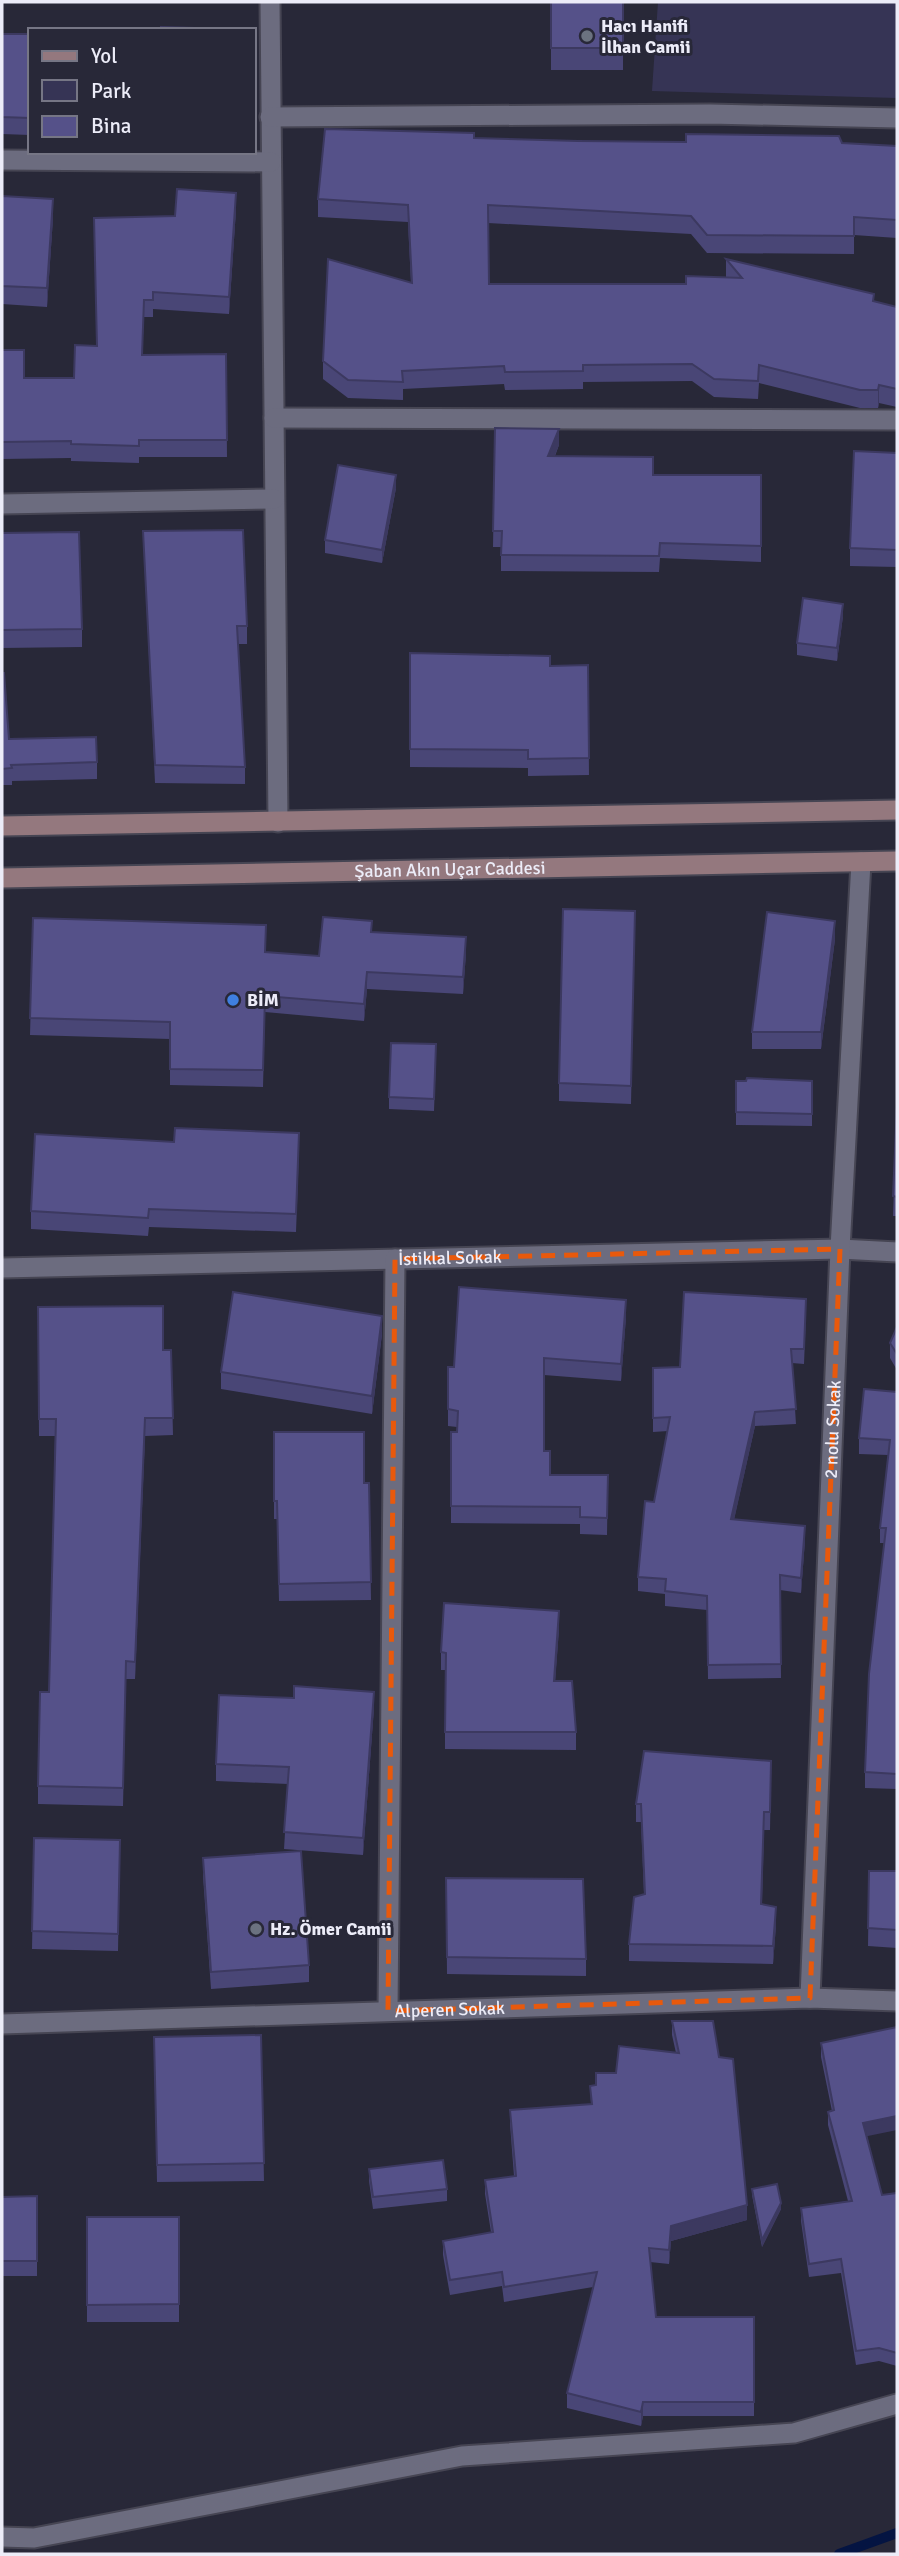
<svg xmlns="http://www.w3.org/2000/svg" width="899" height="2556" viewBox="0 0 899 2556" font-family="Signika,sans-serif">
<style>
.green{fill:#363455}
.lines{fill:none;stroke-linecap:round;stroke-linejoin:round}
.stream{stroke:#041442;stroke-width:10}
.minor-casing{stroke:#464553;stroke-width:23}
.secondary-casing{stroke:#464553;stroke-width:23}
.minor{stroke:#6c6c7f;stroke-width:19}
.secondary{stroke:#94787e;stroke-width:19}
.wall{fill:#494676}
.shaded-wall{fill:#3c3960}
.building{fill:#555189;stroke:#3c3960;stroke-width:2}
.marked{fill:none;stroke:#e8590c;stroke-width:5;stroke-dasharray:14 9;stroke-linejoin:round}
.worship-dot{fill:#6b7280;stroke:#282838;stroke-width:2.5}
.shop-dot{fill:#3f7fe0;stroke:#282838;stroke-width:2.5}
.labels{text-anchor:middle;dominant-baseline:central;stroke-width:6;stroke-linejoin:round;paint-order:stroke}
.poi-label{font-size:18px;font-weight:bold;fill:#ececf8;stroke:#282838;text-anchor:start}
.street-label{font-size:18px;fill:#ececf8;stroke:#282838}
</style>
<rect width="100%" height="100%" fill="#282838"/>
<!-- green -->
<path class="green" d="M658,2H897V98L652,91Z"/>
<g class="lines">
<!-- stream -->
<path class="stream" d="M839,2554L897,2533"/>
<defs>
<g id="minor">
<path d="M270,2L278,822"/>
<path d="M270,117L710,114L897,118"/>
<path d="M2,160L271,162"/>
<path d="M274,418L897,420"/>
<path d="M2,504L274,499"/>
<path id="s1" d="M2,1268L840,1249L897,1252"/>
<path id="s2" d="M810,1998L840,1249L861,862"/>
<path d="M388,2011L395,1259"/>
<path id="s3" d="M2,2024L810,1998L897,2001"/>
<path d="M2,2537L34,2538L462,2456L794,2433L897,2404"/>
</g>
<g id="secondary">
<path d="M2,826L897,810"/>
<path id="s4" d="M2,878L897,861"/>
</g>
</defs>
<!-- minor casing -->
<use href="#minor" class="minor-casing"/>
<!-- secondary casing -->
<use href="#secondary" class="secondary-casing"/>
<!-- minor -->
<use href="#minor" class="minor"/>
<!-- secondary -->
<use href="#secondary" class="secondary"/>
</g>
<!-- wall -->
<path class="wall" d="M551,2H623V70H551Z
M2,34H30V135L2,134Z
M474,138L578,141L842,143L897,146V238L854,235V254L707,253L691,234L488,223L489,284H686L726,278V259L874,302L897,307V407L879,403L878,408H860L759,383L758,399L714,397L692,381L583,382V389L505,390L504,384L403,389V400L348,398L323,379V361L411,283L408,222L318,217V199Z
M2,196L53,218L47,307L2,304Z
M236,210L229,314L153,309V317H144L142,355L226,354L227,457H139V463L71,461V458L2,459V350L24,378H74L97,346L175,216Z
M495,428L559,445L555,456L653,475H761V562L660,558L659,572L501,571V547H493Z
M897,453V567L850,566V548Z
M396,488L382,563L325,553V540Z
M143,531L247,626V644H238L245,767V784L155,783Z
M2,533L82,629V647L2,648Z
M843,616L837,661L797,655V643Z
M410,653L550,666L588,665L589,775L528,776V768L410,767Z
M2,673L9,739L97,762V779L12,781V785H2Z
M635,911L631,1104L559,1101V1083Z
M33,918L266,952L319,956L372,932L466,953L463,994L367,989L364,1021L265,1012L263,1087L170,1085V1039L30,1035Z
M835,939L821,1049H752V1032Z
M436,1057L434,1111L389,1109V1097Z
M736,1081H812V1126L736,1125Z
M897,1105V1216H893Z
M299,1151L296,1232L149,1227L148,1236L31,1229V1211Z
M38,1307L163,1350H171L173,1435L145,1436L135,1679H126L123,1806L38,1804V1786L49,1692L55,1436H39Z
M806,1314L804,1364L792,1363L796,1424L755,1426L734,1519L805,1540L801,1593L780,1590L781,1678L708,1679L707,1610L665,1606V1594L638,1591V1577L654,1502L668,1431L653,1432V1368L680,1367Z
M626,1317L621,1381L544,1375V1451L550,1475H608L607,1535L580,1534V1524L451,1523V1432H457V1427L448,1426V1367H454Z
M897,1327V1370L890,1358V1343Z
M382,1334L372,1414L221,1389V1372Z
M897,1392V1789L865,1788V1772L884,1543H880V1528L888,1455L859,1454V1438Z
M274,1432L364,1483H369L371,1600L279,1601L277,1519H274Z
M559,1629L555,1681L576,1732V1750L445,1749V1670H441V1652Z
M294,1698L374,1708L363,1855L284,1849L288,1784L216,1781V1764Z
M771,1779L770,1830H764L762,1904L776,1925L773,1964L629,1961V1944L644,1894L641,1822H636V1804Z
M34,1838L120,1840L118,1951L32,1949Z
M203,1858L309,1965V1982L211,1989L203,1876Z
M869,1871H897V1948L868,1946Z
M446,1878L586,1959V1976L447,1974Z
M672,2021L747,2220L671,2241L669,2264L650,2262L656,2317H754V2416H643L641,2426L567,2408V2393L593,2287L504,2302L502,2286L450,2295L443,2255V2241L491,2232L485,2194V2180L514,2176L510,2124V2110L591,2104L590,2086L596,2085L616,2073L676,2053L672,2035Z
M261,2035L264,2181L157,2182L154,2037Z
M821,2043L867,2136L882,2195L897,2193V2366L879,2361L856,2365L841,2273L809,2277L801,2221V2208L848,2201L828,2125V2112L832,2111L821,2057Z
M369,2169L447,2189V2201L373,2209L369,2181Z
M752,2189L781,2209L762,2247L752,2195Z
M37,2196V2276H2V2197Z
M87,2217H179V2322H87Z"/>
<!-- shaded-wall -->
<path class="shaded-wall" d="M236,193V210L229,314V297Z
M53,199V218L47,307V288Z
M879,385V403L878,408V390Z
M559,429V445L548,472V456Z
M396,475V488L382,563V550Z
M843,604V616L837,661V648Z
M835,921V939L821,1049V1032Z
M466,937V953L463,994V977Z
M367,972V989L364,1021V1004Z
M626,1300V1317L621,1381V1364Z
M382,1316V1334L372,1414V1396Z
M755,1412V1426L731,1534V1519Z
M145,1418V1436L135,1679V1662Z
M805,1526V1540L801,1593V1578Z
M559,1611V1629L554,1699V1681Z
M374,1692V1708L363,1855V1838Z
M776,1907V1925L773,1964V1946Z
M897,2116V2130L863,2137V2123Z
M781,2203V2209L762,2247V2240Z
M747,2205V2220L671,2241L669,2264V2250L671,2226Z
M643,2402V2416L641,2426V2412Z"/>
<!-- building -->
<path class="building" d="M551,2H623V48H551Z
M161,27L229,29V30H161Z
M2,34H30V118L2,117Z
M325,129L474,133V138L578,141L686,142V134L839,136L842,143L897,146V220L854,217V236L707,235L691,216L488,205L489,284H686V276L742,278L726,259L874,294L873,301L897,307V389L879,385L878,390H860L759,365L758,381L714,379L692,364L583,365V371L505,372L504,366L402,371L403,382L348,380L323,361L328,259L412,283L408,205L318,199Z
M177,189L236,193L229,297L153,292V300H144L142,355L226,354L227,440H139V446L71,444V441L2,442V350H24V378H74L75,345L97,346L94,218L175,216Z
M2,196L53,199L47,288L2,286Z
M495,428L559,429L548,456L653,457V475H761V546L660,543L659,556L501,555L502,531H493Z
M854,451L897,453V550L850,548Z
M338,465L396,475L382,550L325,540Z
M243,530L247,626H237L245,767L155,765L143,531Z
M79,532L82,629L2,630V533Z
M803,598L843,604L837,648L797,643Z
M410,653L550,656V666L588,665L589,758L528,759V750L410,749Z
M2,673H4L9,739L96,737L97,762L11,765L12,768L2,769Z
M563,909L635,911L631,1086L559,1083Z
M767,912L835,921L821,1032H752Z
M323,917L372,921L371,932L466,937L463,977L367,972L364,1004L265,996L263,1070L170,1069V1022L30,1018L33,918L266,925L265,952L319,956Z
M391,1043L436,1044L434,1099L389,1097Z
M747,1078L812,1081V1114L736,1112V1081H746Z
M897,1105V1197L893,1196Z
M175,1128L299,1133L296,1214L149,1209L148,1218L31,1211L35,1134L174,1142Z
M459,1287L626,1300L621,1364L544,1358V1451H550V1475H608L607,1518L580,1517V1507L451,1506V1432H457L458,1411L448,1409V1367H454Z
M233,1292L382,1316L372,1396L221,1372Z
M684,1292L806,1299L804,1349H791L796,1409L755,1412L731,1519L805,1526L801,1578L780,1575L781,1664L708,1665L707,1596L665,1591L666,1579L638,1577L645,1501L654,1502L670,1417L653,1418V1368L680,1367Z
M163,1306V1350H171L173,1418H145L135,1662L126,1661L123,1788L38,1786L40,1692H49L56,1419H39L38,1307Z
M897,1327V1354L890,1343Z
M864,1389L897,1392V1774L865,1772L869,1674L886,1528H880L890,1440L859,1438Z
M274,1432H364V1483H369L371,1582L279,1584L277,1501H274Z
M444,1603L559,1611L554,1681H572L576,1732H445L446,1653L441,1652Z
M294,1686L374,1692L363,1838L284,1832L289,1767L216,1764L219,1695L294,1698Z
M644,1751L771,1761L770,1812H764L761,1904L776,1907L773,1946L629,1944L634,1897L645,1894L641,1804H636Z
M34,1838L120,1840L118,1934L32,1931Z
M301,1851L309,1965L211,1972L203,1858Z
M869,1871H897V1930L868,1928Z
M446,1878L583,1879L586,1959L447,1957Z
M672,2021H713L719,2057L733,2059L747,2205L671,2226L669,2250L649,2248L656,2317H754V2402H643L641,2412L567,2393L597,2272L504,2287L502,2272L450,2280L443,2241L493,2232L485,2180L516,2176L510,2110L592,2104L590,2086L596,2085V2073H616L619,2046L679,2053Z
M897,2027V2116L863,2123L882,2195L897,2193V2353L879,2348L856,2351L841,2259L809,2264L801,2208L852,2201L828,2112L834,2110L821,2043Z
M261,2035L264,2163L157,2165L154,2037Z
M443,2160L447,2189L373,2197L369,2169Z
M777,2184L781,2203L762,2240L752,2189Z
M37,2196V2261H2V2197Z
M87,2217H179V2304L87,2305Z"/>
<!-- marked area -->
<path class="marked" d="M840,1249L810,1998L388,2011L395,1259Z"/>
<!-- markers -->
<g class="worship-dot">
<circle cx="587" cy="36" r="7"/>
<circle cx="256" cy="1929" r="7"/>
</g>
<circle class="shop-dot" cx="233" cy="1000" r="7"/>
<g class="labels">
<!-- poi labels -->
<g class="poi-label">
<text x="601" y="26">Hacı Hanifi<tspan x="601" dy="21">İlhan Camii</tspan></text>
<text x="247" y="1000">BİM</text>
<text x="270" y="1929">Hz. Ömer Camii</text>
</g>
<!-- street labels -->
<g class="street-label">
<text stroke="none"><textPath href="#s4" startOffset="448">Şaban Akın Uçar Caddesi</textPath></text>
<text stroke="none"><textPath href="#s1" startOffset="448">İstiklal Sokak</textPath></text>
<text stroke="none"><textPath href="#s2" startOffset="569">2 nolu Sokak</textPath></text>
<text stroke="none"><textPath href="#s3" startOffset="448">Alperen Sokak</textPath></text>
</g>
</g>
<!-- border -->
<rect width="899" height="2556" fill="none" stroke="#ececf8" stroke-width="7"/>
<!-- legend -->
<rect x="28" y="28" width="228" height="126" fill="#282838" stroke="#767685" stroke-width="2"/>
<rect x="42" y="51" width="35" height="10" fill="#94787e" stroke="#767685" stroke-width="2"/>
<text x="91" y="63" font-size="21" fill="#ececf8">Yol</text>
<rect x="42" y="80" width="35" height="21" fill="#363455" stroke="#767685" stroke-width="2"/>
<text x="91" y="98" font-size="21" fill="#ececf8">Park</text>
<rect x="42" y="116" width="35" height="21" fill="#555189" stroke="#767685" stroke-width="2"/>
<text x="91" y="133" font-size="21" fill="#ececf8">Bina</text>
</svg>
